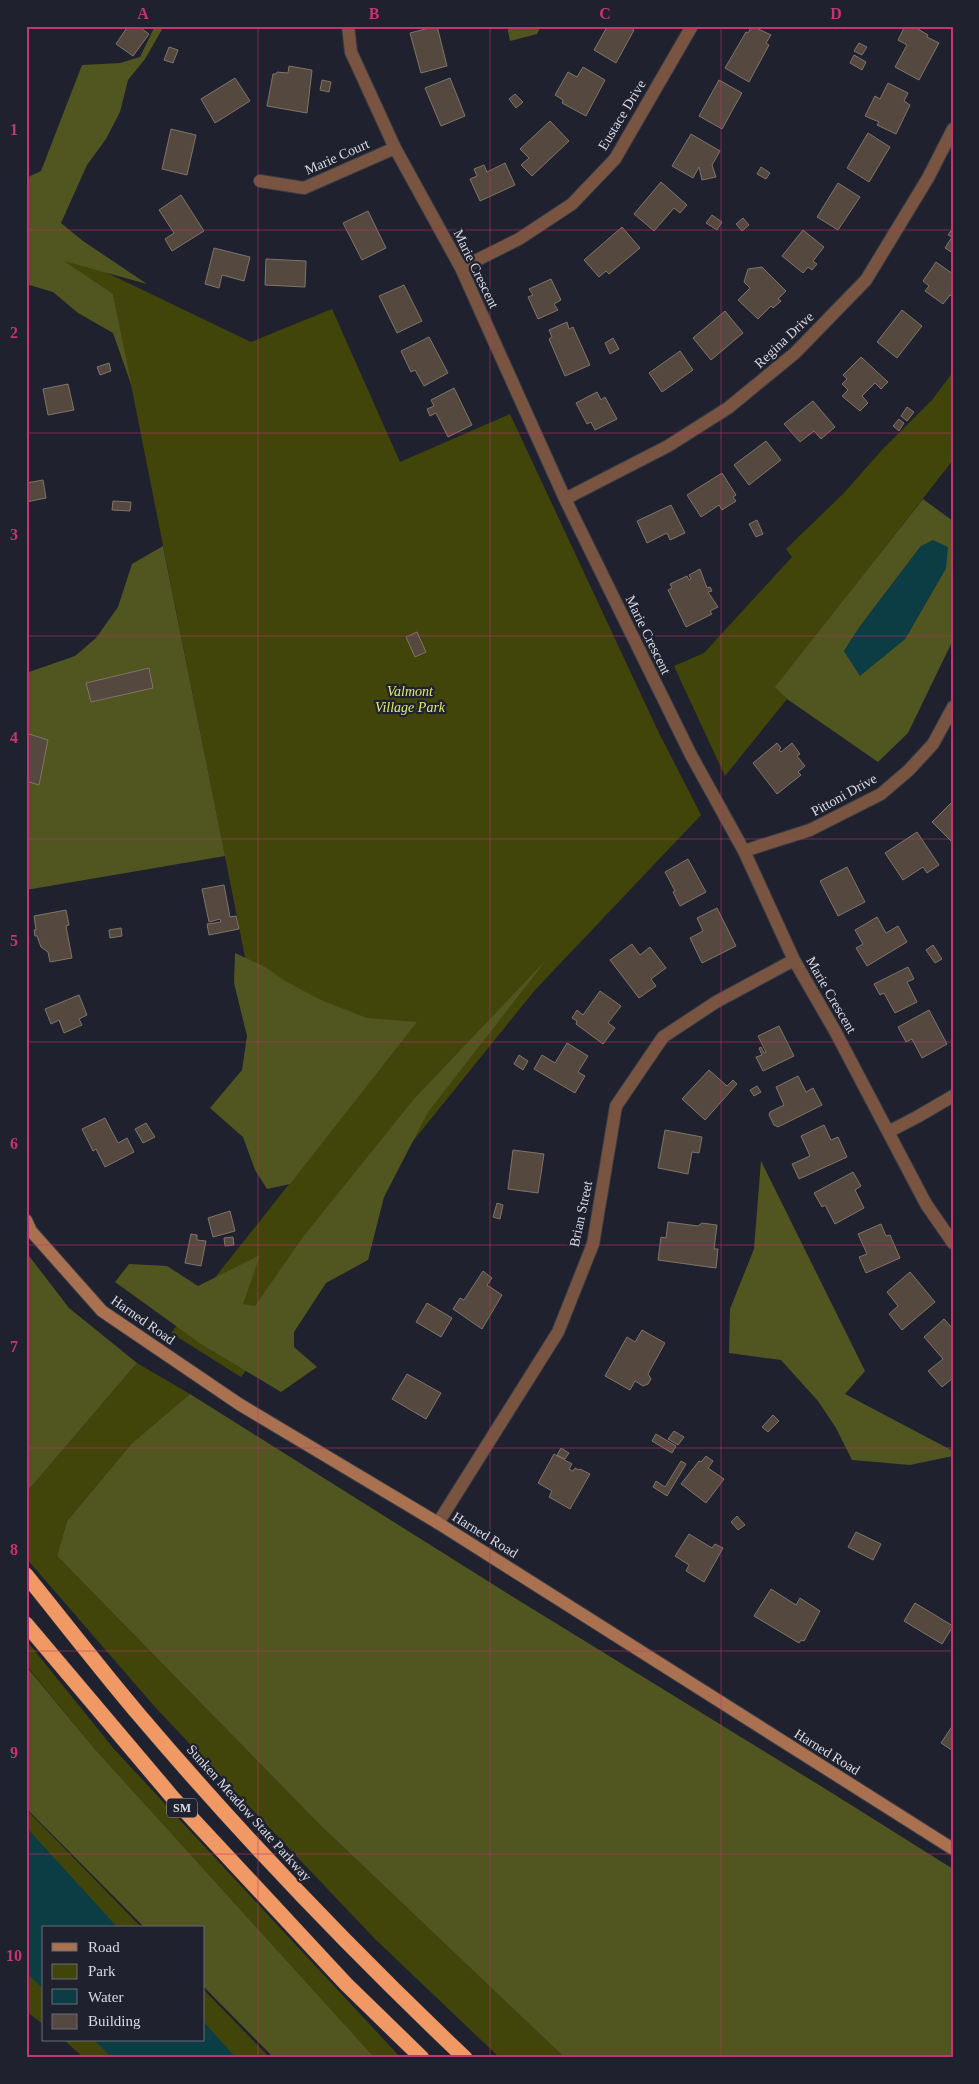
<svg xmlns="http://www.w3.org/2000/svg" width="979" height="2084" viewBox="0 0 979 2084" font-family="Georgia,serif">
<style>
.green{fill:#42450a}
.forest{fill:#51551f;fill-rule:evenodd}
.water{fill:#0c3c44}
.building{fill:#55493f;stroke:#807469}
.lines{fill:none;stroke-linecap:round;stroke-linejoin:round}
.street-casing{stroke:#393c47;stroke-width:14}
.secondary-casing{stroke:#393c47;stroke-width:14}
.highway-casing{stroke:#393c47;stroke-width:16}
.street{stroke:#795541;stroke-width:12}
.secondary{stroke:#a9714f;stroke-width:12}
.highway{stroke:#f19964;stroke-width:15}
.grid{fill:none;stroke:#c5356f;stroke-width:1;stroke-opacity:0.55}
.labels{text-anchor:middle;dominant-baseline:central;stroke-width:4.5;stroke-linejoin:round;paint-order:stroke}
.shield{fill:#1f222e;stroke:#a0a3ad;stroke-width:1}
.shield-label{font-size:12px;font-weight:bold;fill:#d8dae3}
.street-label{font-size:14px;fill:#d8dae3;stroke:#1f222e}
.park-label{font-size:14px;font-style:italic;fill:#e2ec66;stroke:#1f222e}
.neatline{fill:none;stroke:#c5356f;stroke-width:2}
.grid-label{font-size:16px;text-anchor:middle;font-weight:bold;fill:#c5356f}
</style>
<rect width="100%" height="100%" fill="#1f222e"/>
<!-- green -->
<path class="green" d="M26,234L251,342L332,309L400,462L510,414L658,731L701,815L535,990L392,1167L241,1377L171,1333L290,1183L113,294L26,252Z
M953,372V460L776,687L787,699L725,776L674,666L704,653L792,557L786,549L843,494L881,451L932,400Z
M137,1363L190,1394L132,1443L67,1521L57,1556L319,1824L565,2058H500L375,1939L155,1707L26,1558V1493Z
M26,1640L114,1749L401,2058H375L94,1748L26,1665Z
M26,1809L142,1928H44V2025L26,2011Z
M204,1990L270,2058H84L64,2040H204Z"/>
<!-- forest -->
<path class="forest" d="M155,26H164L145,59L128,80L120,112L106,139L87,165L61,223L83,241L147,284L64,261L113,294L132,387L113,333L78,313L53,292L26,284V178L41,171L82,65L120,63L140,57Z
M507,26H541L537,34L510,41Z
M923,499L953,521V640L908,733L878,762L787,699L775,687ZM921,546L946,568L905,639L860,675L844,651L861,625Z
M163,546L225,856L26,890V673L75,656L96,638L118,607L132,564Z
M235,953L265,967L285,981L321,1000L367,1018L417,1022L290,1184L267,1189L255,1170L243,1137L210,1108L242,1070L247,1036L234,983Z
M547,959L428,1112L384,1197L368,1260L326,1283L294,1332V1347L317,1367L281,1392L201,1344L115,1282L129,1264L167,1266L198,1286L260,1255L243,1304L255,1306L303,1237L414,1099Z
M761,1161L865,1371L845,1394L953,1451V1456L910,1465L852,1460L836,1428L818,1401L781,1360L729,1353L730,1309L754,1249Z
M26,1252L69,1308L137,1363L26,1493Z
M190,1394L510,1595L832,1793L953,1869V2058H565L319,1824L57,1556L67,1521L132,1443Z
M26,1666L94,1748L375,2058H274L204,1987V1928H145L26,1808Z"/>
<!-- water -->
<path class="water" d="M933,540L948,547L946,568L905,639L860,676L844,651L861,625L921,546Z
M26,1827L118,1928H44V1990L26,1972Z
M204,2022L236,2058H112L94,2040H204Z"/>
<!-- building -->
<path class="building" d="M128,26H138L149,34L133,56L116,44Z
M437,26L447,66L421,73L410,33Z
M606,26H628L634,30L616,63L594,50L607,27Z
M752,26L771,35L766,43L769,45L749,82L725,68L746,32L748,33Z
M905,26H913L928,35L927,37L939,43L919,80L895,67L907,45L898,40Z
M859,43L867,47L862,55L854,51Z
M169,47L178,50L173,63L164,60Z
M854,55L866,62L862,70L850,63Z
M289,66L312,70L307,113L267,106L273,74H276L277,72L288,73Z
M583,67L605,80L586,116L562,103L563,100L555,95L568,72L577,77Z
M235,78L250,101L215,123L201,99Z
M450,78L465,116L441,126L425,88Z
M322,80L331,82L329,92L320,90Z
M719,80L742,93L722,129L699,116Z
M888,83L908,93L904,101L910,105L896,134L877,125L879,122L865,116L875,96L880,99Z
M515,94L523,102L516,108L509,99Z
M550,121L569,141L532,176L521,165L529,158L520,149Z
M171,129L196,135L187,175L162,169Z
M868,133L890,147L869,182L847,168Z
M691,134L720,151L712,165L716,177L702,180L699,167L693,178L672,166Z
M505,163L515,185L480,201L470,179L477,176L474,169L484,165L487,172Z
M761,167L770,173L766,179L757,174Z
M661,182L687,205L680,213L674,208L654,231L634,214Z
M838,183L860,197L838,230L817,217Z
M181,195L204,231L172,251L165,239L174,233L159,210Z
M368,211L386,248L362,260L343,223Z
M712,215L722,222L717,230L706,223Z
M743,218L749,225L742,231L736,224Z
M622,227L640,248L609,274L606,271L599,277L584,260Z
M953,228V253L945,248L952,237L948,235Z
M803,230L824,247L813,261L817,264L812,270L808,267L803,273L782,256Z
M214,248L250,257L244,281L222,275L219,288L205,284Z
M266,259L306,261L305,287L265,285Z
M936,262L953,274V297L950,295L943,304L925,291L929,286L923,281Z
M762,267L786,291L778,299L781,301L773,308L771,306L758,319L738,300L750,288L744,282L748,269Z
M551,279L561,300L554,304L558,310L538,319L528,297L533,295L529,289Z
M404,285L422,321L397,333L379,296Z
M902,310L922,326L897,358L877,342Z
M725,311L743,333L711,360L693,338Z
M567,322L569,329L573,327L590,365L565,376L549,339L552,337L549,330Z
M429,337L448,373L424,386L415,370L411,372L401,351Z
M613,338L619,349L610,354L605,343Z
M680,351L693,370L662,392L649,373Z
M861,357L888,382L881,389L875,383L862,396L868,403L860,411L842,396L848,390L842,384L847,379L843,375Z
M109,363L111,371L100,375L97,367Z
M68,384L74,410L48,415L43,389Z
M454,388L472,425L448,437L436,413L430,416L427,409L434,406L431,400Z
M597,392L601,400L605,397L617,419L595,430L591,422L587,424L576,403Z
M813,401L835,427L821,439L814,431L800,442L784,424Z
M907,407L914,412L907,421L901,416Z
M899,419L904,423L899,431L893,426Z
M766,441L781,460L749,485L734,465Z
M722,473L736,495L733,497L736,501L722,510L719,505L701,517L687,495Z
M43,480L46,498L26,502V483Z
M113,501L131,502L130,511L112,510Z
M671,505L685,533L670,540L667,533L647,543L637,521Z
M757,520L763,534L756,537L749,524Z
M700,569L707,588L710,587L712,591L708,592L718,607L710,611L712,614L686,627L668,590L672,588L670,584L687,576L689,580L691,579L689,575Z
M417,632L426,652L415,657L406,637Z
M149,668L153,688L91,702L86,683Z
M26,733L48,740L39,785L26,781Z
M777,743L781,748L779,750L781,752L792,743L800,754L797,756L805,766L798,772L801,775L777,794L753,763Z
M953,801V843L932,822Z
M917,832L939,865L927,873L923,867L903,880L885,853Z
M688,859L706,892L680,906L673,892L675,891L665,872Z
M847,867L865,902L838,916L820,881Z
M224,885L230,917L236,916L239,929L209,935L207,924L221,922L220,919L209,922L202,889Z
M717,908L736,946L702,963L690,938L703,931L697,918Z
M66,910L69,925L66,926L72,958L50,962L48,952L41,947L37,936H35L34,930H36L34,916Z
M877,917L886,933L898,926L907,942L867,966L856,948L863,944L855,930Z
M121,928L122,936L110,938L109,930Z
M632,944L640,955L650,947L666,968L651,979L656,986L639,998L610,960Z
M933,945L942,959L935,963L926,950Z
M908,967L914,979L907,982L917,1002L895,1013L884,993L880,995L874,984Z
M600,991L621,1006L608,1023L615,1028L603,1044L576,1024L577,1021L572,1018L577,1010L583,1015Z
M79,995L87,1015L79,1019L82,1025L64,1033L59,1020L51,1024L45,1009Z
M929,1010L947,1044L922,1058L912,1039L906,1042L898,1027Z
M779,1026L794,1056L763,1071L756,1057L762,1055L759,1048L761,1047L764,1053L766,1052L758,1036Z
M567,1043L588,1056L578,1072L585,1076L575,1093L534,1069L542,1055L555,1063Z
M519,1055L528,1061L523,1070L514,1064Z
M709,1070L727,1086L733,1080L737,1084L705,1120L682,1099Z
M798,1076L806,1092L813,1088L822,1105L778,1127L774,1125L769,1115L770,1112L784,1105L776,1087Z
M757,1086L761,1092L754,1096L750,1090Z
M105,1118L118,1143L127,1138L134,1152L105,1167L96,1149L93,1151L82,1129Z
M146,1123L155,1137L143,1143L135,1129Z
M824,1125L831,1140L838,1137L847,1157L799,1179L792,1164L810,1156L801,1136Z
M665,1130L702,1137L699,1153L692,1152L688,1174L658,1168Z
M513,1150L544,1154L538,1193L508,1189Z
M853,1172L861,1186L855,1190L864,1208L835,1224L825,1205L822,1207L814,1193Z
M497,1203L503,1205L500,1219L493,1217Z
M230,1211L235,1231L213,1237L208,1218Z
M668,1222L698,1226L702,1223L717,1225L714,1249H718L716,1268L658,1260L661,1237L666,1238Z
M881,1224L886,1236L890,1235L900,1258L866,1273L859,1257L867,1254L858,1234Z
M191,1234L197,1235V1240L206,1241L201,1266L185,1263Z
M233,1237L234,1245L225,1246L224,1238Z
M483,1271L492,1278L487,1285L502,1295L482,1329L453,1309L460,1298L464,1300Z
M910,1272L935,1302L902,1330L889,1314L898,1306L887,1292Z
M427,1303L452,1318L441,1337L416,1322Z
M944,1319L953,1329V1378L942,1387L928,1371L943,1359L924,1337Z
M642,1330L665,1343L648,1374L651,1379L648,1384L643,1386L635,1381L630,1390L605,1376L627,1337L635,1342Z
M407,1374L441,1393L426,1419L392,1399Z
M773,1415L779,1421L768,1432L762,1427Z
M674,1431L684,1437L678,1445L668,1439Z
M656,1434L676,1446L672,1453L652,1441Z
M561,1448L569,1453L565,1459L557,1455Z
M554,1454L572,1464L569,1469L573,1471L575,1468L579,1470L580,1469L590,1474L570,1509L549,1497L552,1491L538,1483Z
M706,1456L713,1461L708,1468L724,1479L706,1503L681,1484L699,1461L701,1462Z
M681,1461L686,1464L667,1496L653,1487L656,1481L665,1487Z
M737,1516L745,1525L738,1530L731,1522Z
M856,1532L881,1544L873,1560L848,1547Z
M689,1534L712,1548L715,1544L723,1548L704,1582L686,1571L689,1565L675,1556Z
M771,1589L796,1605L800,1598L820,1611L804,1641L801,1640L799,1643L754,1616Z
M915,1603L953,1626L942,1644L904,1621Z
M953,1725V1751L941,1743Z"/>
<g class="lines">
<defs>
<path id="street" d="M348,26L351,52L395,148L461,268L565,499L691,755L744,851L794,960L835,1031L926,1204L953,1243
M260,181L304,188L395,148
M461,268L519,239L572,204L615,159L692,26
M565,499L668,446L728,408L795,353L866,280L928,178L953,129
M744,851L810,830L881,794L909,770L933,744L953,707
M888,1132L917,1117L953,1096
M438,1523L558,1332L593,1244L616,1106L663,1037L716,1002L794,960"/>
<path id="secondary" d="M26,1220L31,1231L102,1311L239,1404L438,1523L953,1849"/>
<path id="highway" d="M26,1575C64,1622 101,1670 140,1716C242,1836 351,1950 465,2058
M26,1624L173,1798L346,1984L422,2058"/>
</defs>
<!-- street casing -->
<use href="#street" class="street-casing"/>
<!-- secondary casing -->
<use href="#secondary" class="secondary-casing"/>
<!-- highway casing -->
<use href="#highway" class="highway-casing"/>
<!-- street -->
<use href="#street" class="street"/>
<!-- secondary -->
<use href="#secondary" class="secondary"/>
<!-- highway -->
<use href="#highway" class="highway"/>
</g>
<!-- grid -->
<path class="grid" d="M258,26V2058M490,26V2058M721,26V2058M26,230H953M26,433H953M26,636H953M26,839H953M26,1042H953M26,1245H953M26,1448H953M26,1651H953M26,1854H953"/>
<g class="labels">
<!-- shield labels -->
<rect class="shield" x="167" y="1798.5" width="30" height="19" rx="4"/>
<g class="shield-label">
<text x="182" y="1808">SM</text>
</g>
<!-- street labels -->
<g class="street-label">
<text transform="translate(622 115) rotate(-59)">Eustace Drive</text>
<text transform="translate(337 157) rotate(-24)">Marie Court</text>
<text transform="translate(476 269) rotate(64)">Marie Crescent</text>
<text transform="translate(784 340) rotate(-43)">Regina Drive</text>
<text transform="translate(648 635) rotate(64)">Marie Crescent</text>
<text transform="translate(844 795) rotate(-29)">Pittoni Drive</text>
<text transform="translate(831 995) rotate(60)">Marie Crescent</text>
<text transform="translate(581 1214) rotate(-78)">Brian Street</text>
<text transform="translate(143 1320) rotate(35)">Harned Road</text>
<text transform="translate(485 1535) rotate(32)">Harned Road</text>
<text transform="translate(827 1752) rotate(32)">Harned Road</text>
<text transform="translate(249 1813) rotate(48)">Sunken Meadow State Parkway</text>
</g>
<!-- park labels -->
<g class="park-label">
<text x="410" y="691">Valmont<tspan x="410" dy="16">Village Park</tspan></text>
</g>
</g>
<!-- border -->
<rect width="979" height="2084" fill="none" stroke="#1f222e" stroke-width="55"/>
<!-- legend -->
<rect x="42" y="1926" width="162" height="115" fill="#1f222e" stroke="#696c76"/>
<rect x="52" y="1943" width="25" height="8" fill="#a9714f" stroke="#696c76"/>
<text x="88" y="1952" font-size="15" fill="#d8dae3">Road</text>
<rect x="52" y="1964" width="25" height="15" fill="#42450a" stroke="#696c76"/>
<text x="88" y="1976" font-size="15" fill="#d8dae3">Park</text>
<rect x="52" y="1989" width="25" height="15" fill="#0c3c44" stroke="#696c76"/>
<text x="88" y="2002" font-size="15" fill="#d8dae3">Water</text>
<rect x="52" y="2014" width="25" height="15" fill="#55493f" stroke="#696c76"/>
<text x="88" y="2026" font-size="15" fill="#d8dae3">Building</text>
<rect x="28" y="28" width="924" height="2028" class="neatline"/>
<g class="grid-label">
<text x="143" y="19">A</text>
<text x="374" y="19">B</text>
<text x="605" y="19">C</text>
<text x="836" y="19">D</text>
<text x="14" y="135">1</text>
<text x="14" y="338">2</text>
<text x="14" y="540">3</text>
<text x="14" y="743">4</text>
<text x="14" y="946">5</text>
<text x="14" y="1149">6</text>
<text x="14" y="1352">7</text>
<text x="14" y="1555">8</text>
<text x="14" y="1758">9</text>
<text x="14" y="1961">10</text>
</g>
</svg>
